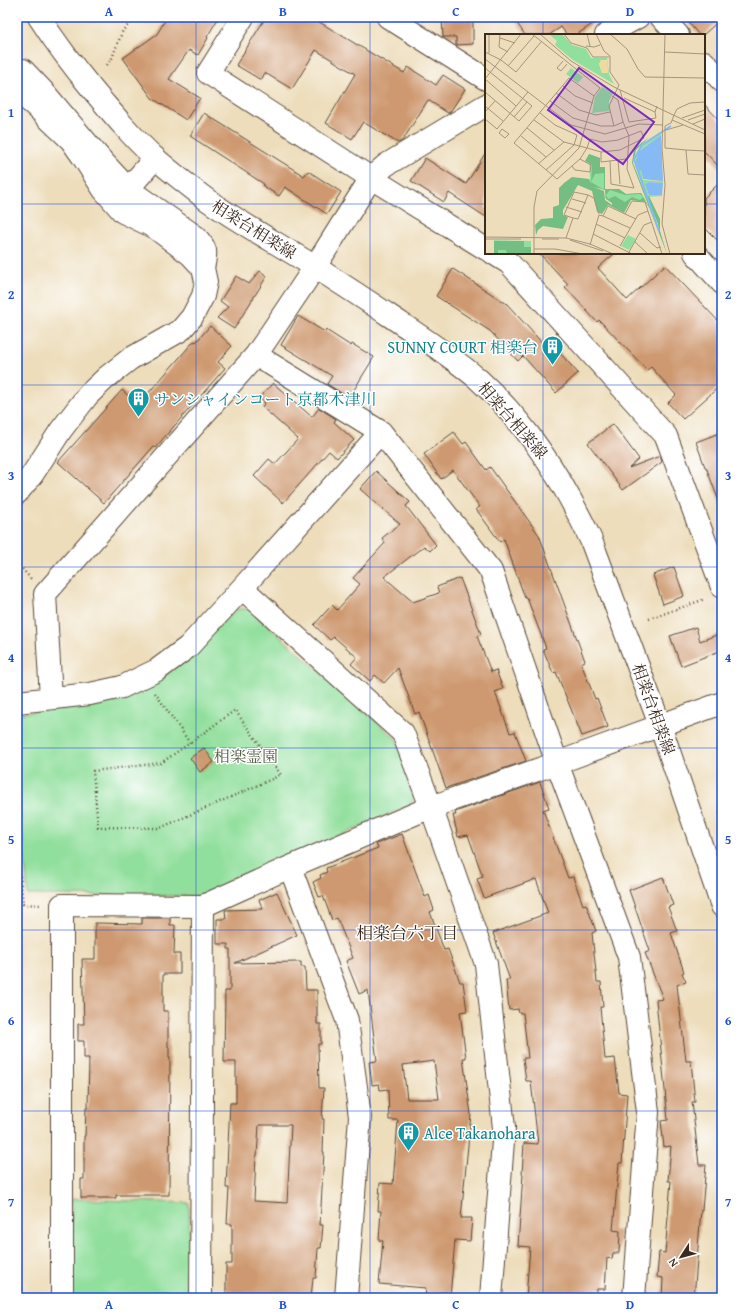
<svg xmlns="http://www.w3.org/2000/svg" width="739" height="1315" viewBox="0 0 739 1315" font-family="'Gentium Book Plus','Noto Serif JP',serif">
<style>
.green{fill:#91df9c;stroke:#66845d}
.building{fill:#ce996f;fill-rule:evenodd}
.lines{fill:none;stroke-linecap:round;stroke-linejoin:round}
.minor-casing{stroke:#564536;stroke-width:24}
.major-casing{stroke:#564536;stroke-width:24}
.path{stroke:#564536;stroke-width:2.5;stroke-dasharray:1 3;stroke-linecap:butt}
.minor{stroke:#fff;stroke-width:22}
.major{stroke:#fff;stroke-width:22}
.grid{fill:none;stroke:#1d4ed8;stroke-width:1;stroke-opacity:0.55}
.labels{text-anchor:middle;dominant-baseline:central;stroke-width:3;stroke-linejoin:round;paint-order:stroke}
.street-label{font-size:16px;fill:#3b2a1e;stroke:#fff}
.culture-label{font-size:16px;fill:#0d838f;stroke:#fff;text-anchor:start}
.park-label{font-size:16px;fill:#556044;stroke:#fff}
.neighbourhood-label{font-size:17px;fill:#3b2a1e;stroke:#fff}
.inset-river{fill:none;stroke:#85baf4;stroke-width:2}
.inset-road{fill:none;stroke:#a6957c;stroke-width:1}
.view{fill:#7b2cbf;fill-opacity:0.15;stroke:#7b2cbf;stroke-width:2}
.inset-edge{fill:none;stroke:#3b2a1e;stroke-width:2}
.neatline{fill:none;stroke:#1d4ed8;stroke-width:1.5}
.grid-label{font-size:13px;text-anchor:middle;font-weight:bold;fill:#1d4ed8}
</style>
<rect width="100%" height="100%" fill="#fff"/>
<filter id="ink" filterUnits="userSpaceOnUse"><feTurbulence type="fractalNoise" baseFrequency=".025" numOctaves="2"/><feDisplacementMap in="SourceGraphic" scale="8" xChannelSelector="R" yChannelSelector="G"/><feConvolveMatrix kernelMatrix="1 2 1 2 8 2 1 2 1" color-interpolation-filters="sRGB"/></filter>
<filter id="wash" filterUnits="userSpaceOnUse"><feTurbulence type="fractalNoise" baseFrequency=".012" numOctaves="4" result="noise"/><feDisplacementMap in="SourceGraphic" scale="16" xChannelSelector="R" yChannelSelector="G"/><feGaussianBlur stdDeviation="0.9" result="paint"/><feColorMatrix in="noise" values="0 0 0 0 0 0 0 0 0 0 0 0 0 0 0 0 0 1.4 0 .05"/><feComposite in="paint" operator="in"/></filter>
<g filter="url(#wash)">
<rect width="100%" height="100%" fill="#edddbb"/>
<!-- green -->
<path class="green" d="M237,609H249L396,739L416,794L410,805L202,896L28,895L17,768V714L89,706L112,701L138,692L161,680Z
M72,1199L189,1203L190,1298H71Z"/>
<g id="blocks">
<!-- building -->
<path class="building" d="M167,17H219L207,37L208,38L198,55L189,50L169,79L200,98L186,120L152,98L123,58L157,34Z
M266,17H311L404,73L408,67L436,85L443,75L465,89L450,112L448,113L428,100L403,140L398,143L363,122L352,139L326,123L355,74L316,50L292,89L265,73L261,80L236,65Z
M442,17H473V44L456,45V37H443Z
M513,17H603L576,35H567L561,27L549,35H525Z
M684,17H722V18L703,35H699Z
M704,104L722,123V170L704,151Z
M204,113L304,176L308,171L341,192L327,214L285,187L279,196L263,186L264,184L190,136Z
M486,152V217L449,193L444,202L411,181L425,158L466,184Z
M722,180V245L704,227V198Z
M539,253H615L598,268L627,300L665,265L722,325V384L683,419L668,403L676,395L651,367L647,370L599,320L597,322L565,287L568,284Z
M453,269L507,304L544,345L549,341L578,373L556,393L523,356L518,361L490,331L436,296Z
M260,271L267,276L234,329L217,318L228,307L220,301L236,276L249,284Z
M298,316L325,332L326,330L351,346L352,344L374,357L349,398L327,384L332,376L281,345Z
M210,326L232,346L218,362L225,368L155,448L153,447L104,503L58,462L122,390L138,405L194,341L196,342Z
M273,383L312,417L319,408L336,419L334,422L354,440L337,458L329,451L283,503L254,476L269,459L275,464L298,439L262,407L265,403L259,398Z
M613,424L639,459L629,468L660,456L662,462L623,490L588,443Z
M454,432L463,444L466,442L486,470L490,467L539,535L585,661L581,663L595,699L597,698L608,727L582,736L556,672L553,673L543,649L546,648L527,598H525L504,539L500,542L476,509L480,507L453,470L441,479L424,454Z
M722,432V504H720L706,467H705L696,442Z
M376,471L410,502L406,506L436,545L430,551L424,546L384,577L413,602L439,593L437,587L460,578L481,634L477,636L491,672L496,670L503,689L495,692L510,733L515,732L526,761L446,788L419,712L415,714L398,668L384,683L375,675L370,681L351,664L357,657L334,637L330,640L314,625L332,605L337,610L360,584L353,578L385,543L382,538L400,524L360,489Z
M674,567L684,596L663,604L653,575Z
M696,627L700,641L722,633V650L681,666L670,636Z
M204,748L214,762L200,772L190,758Z
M540,782L549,808L543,810L568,878L573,877L583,905L586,904L596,931L592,933L597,982H601L603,1007H600L605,1059L615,1058L619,1093L627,1094L622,1163H619L613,1230L620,1231L619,1253H613L612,1259L607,1258L605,1289H597L596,1298H526L530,1247L518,1246L523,1174H522L524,1143L538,1144L531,1081H526L523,1058H528L523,1013H519L518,1009L509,1010L506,980H510L493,933L548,913L536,879L484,898L477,879L483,877L468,835L458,837L453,815H456L455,812Z
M402,834L425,897L429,895L434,910L430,912L444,950L448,949L460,982H463L467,1011L460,1012L466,1058H463L471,1114L461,1218H472L470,1241L455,1240L450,1298H425L426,1288L379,1284L383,1241L379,1240L381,1211H378L380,1183L393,1184L398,1120H389L388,1089L380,1090L379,1084L372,1085L369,1062L377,1061L368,990L359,994L346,961L353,958L337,918L332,920L323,896L319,897L313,882L321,878L320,875L327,872L326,868L378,848L376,844ZM434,1061L439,1099H407L403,1065Z
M663,877L673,905L668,907L677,931L671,933L684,972L682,973L686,982L677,985L686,1061H691L695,1102H692L699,1165H706L702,1210H701L694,1298H662L663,1278L657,1277L659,1252L665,1253L671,1181H668L671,1146L664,1147L661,1121L668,1120L656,1000L663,999L645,953L650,951L629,890Z
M277,892L297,935L235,963L301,962V967H305L306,990H317V1024H321V1044H318L319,1088H324L322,1119H324L323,1152H324L320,1225H323L321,1248H318L316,1278H313L311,1298H278L279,1296L226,1295V1264H232V1224H227L229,1188H226L230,1103H236V1062H224L225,991H230V949H228V944H217V919H226L225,910L263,909L259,900ZM259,1125H291L287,1203L254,1201L256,1156H257Z
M142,918H170V925H175L174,954H180V974H163V1011H168V1047H169V1057H170L169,1195H116V1198H81V1179H84V1136H85L86,1108H88L89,1058H84V1041H78V1024H84L82,959H95V923L142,924Z"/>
</g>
</g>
<g filter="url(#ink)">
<use href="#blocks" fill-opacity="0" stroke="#564536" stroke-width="1"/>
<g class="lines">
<defs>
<path id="minor" d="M243,17L208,73L371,178L486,249
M388,17L486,79
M661,17L678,35
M606,35L638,17
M704,62L722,81
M17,72L23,70L43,91L104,163L128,189L195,236C207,249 207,251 203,268
M17,92L33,104L71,140L83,157L104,190L123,212L154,227L191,255L203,268L206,282L203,296L192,317L181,330L130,359L107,377L88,395L61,430L32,475L17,493
M128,189L155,158
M493,253L509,263L666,436L722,587
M695,253L722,283
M381,432L491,571L557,763L629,957L648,1112L634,1298
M242,588L403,733L431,807L486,964L504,1128L491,1298
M51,698L45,594L256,355
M17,702L90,694L122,687L157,670L188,647L242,588L381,432L256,355L315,267L371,178L386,165L486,105
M290,867L347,1020L360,1117L346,1298
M62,1298V905L203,906L290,867L431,807L557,763L722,703
M201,1298L203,906"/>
<path id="major" d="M39,17C55,42 73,66 92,89C112,113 132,137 155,158C171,172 189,186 206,199C241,224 279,244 315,267C340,283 365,299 390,316C420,336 450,355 478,379C528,424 563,480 591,540L660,725L722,906"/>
</defs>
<!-- minor casing -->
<use href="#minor" class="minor-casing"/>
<!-- major casing -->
<use href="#major" class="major-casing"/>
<!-- path -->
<path class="path" d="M107,65L112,58L123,30L136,17
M17,563L31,579
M649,619L705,599
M155,693L190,743L161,763L93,771L98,827L160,828L281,775L235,710L190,743
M719,813L722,812
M17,848L23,904L41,905
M147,1298L148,1297L165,1295L181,1296"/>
<!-- minor -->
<use href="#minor" class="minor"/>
<!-- major -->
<use href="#major" class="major"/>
</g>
</g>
<!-- grid -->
<path class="grid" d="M196,17V1298M370,17V1298M543,17V35M17,204H486M704,204H722M543,253V1298M17,385H722M17,567H722M17,748H722M17,930H722M17,1111H722"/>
<!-- icons -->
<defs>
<symbol id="building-pin" viewBox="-11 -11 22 30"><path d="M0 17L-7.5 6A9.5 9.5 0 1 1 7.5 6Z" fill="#0f9aa8" stroke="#fff"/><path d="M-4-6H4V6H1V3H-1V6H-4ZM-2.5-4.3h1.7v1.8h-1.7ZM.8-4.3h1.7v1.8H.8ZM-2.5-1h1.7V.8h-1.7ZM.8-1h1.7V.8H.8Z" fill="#fff"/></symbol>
</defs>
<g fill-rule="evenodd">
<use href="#building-pin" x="540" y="334" width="25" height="34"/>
<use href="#building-pin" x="126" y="386" width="25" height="34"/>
<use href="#building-pin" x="396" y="1120" width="25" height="34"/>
</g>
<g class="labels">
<!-- street labels -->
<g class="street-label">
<text transform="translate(254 229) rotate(32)">相楽台相楽線</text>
<text transform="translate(513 420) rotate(49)">相楽台相楽線</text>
<text transform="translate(654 709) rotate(70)">相楽台相楽線</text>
</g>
<!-- culture labels -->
<g class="culture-label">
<text x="538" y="347" text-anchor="end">SUNNY COURT 相楽台</text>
<text x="154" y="399">サンシャインコート京都木津川</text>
<text x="424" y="1133">Alce Takanohara</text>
</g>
<!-- park labels -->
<g class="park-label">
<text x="246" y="756">相楽霊園</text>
</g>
<!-- neighbourhood labels -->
<g class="neighbourhood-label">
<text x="407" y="932">相楽台六丁目</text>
</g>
</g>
<!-- overview -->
<g transform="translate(485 34)">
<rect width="220" height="220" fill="#edddbb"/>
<path d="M65,1H78L87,11L101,15L106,24H122L124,40L129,50L88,26L70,11L72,7ZM116,26H122L123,39H117L114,30ZM86,34L98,43L93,49L81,40ZM117,53L128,59L124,67V77L107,79L110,63ZM175,98L176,101L155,116L152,121V131L154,136H156L158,146L178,147V149L164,148L160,150L164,161H177V162L162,163L150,132V125L156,113ZM104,120L115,124V133H120V155H134L141,160L156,159L161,167L146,166L127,173V169L120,164V156L105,148ZM143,201L151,205L144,216L136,212ZM9,206L46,207V220H9Z" fill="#91df9c" fill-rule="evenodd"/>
<path d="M164,103L151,116L148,129L170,184L174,198L173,190L162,163L164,162L175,185V197L182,220L147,129L149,115ZM104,120L115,124V133H120V155H134L141,160L156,159L165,175L160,168L146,166L139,179L127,173V169L121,165L120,156L109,153L119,157L120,166L127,171V173L123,171L117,180L112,178L107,157L93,151L78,176V181L83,183L78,195L58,192L53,196L51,201L50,191L56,185L68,184V173L74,171V154L79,149L87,143L104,145L106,149L107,131L100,127ZM119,139V154L118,155L106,148L110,140ZM125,156L140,161L155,160L158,163L155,166L147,163L140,168L130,162L123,165L121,161ZM9,207H39V213H46V219L22,220L21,216H13V220H9Z" fill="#74be84" fill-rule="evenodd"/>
<path d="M116,26L122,27L123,39H117L114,30Z" fill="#eeda9e"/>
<path d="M176,101L178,147L158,145L156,136L154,137L151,128L153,118ZM164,148L178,149L177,161H164L160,150Z" fill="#85baf4"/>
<path class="inset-river" d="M174,197L149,125L157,111L186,92"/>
<path class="inset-road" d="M15,0L14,13L23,18M47,0L115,54L109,62L94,114L52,157L49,173V220M55,0L86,27L129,53L220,96M79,0L86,9L102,14L108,23H124M102,0L105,12M111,0L119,17L125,22V38L134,51M125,0L142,15L153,35L160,43L220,44M180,0L177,114L180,151L177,190L185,220M15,4L30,9M101,12L109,13L115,11M0,18L16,26L31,38L56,8M180,18L220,20M4,19V0M0,25L86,91L120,100L154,90L178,91M78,27L72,34L76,37L82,30M23,32L49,2M0,34L47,72L34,87L0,58M0,45L36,0M0,45L31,72M78,52L90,62L108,69M135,56L144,88L171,84L170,78M71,59L94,76L111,81L125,78M127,62L133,66L138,88M139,64L170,78L172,72M65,67L88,84L116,92H129M0,72L18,87M0,78L10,67M55,79L70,91L92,101L89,111L61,136M189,81L192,75L205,69L220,68M29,83L42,68M197,84L220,76M0,85L12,95M49,86L79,108L102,114L116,118L135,116L159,104L156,97L133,106L117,108L105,105L102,114L95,125L72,145L29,109L84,44L109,62M187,86L220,100M203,86L220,80M208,90L220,85M180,92V114L201,116L203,140L220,141M180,92L186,89L189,81M42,94L69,116M12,95L43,58M17,95L24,100L20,104L14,99ZM181,96L198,91M36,102L61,123M201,116L220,117M116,118V128L141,125M133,126L135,150M125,127L126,150L149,154L142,135L144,102L138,88L129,92L124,72L134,51M53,130L79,108M87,132L90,136L105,138L106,131L95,125M0,135V195M87,165L101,169M81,173L97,178M140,180L151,185M118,182L145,194M88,184L79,181L89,158L103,161M111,190L140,204M155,199L172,214L176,213M108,200L147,220M0,203L81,204L105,210L128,220M81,204L88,184L93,185L103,161L109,164L114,180M0,205H36M57,205H74M85,206L118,217M150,208L163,220M105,211L114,181L118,182L123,172L140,180L147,167L160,168L177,220M135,212L153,181L163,177M49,215H70L98,220M143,220L159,191L167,188"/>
<path class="view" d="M94,34L169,88L138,130L63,76Z"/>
<rect width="220" height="220" class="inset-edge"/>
</g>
<!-- margin -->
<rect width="739" height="1315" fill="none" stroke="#fff" stroke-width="44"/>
<!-- north arrow -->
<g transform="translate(681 1257) rotate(234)" stroke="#ffffff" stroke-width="3" paint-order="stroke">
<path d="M0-3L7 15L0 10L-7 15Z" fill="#3b2a1e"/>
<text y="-6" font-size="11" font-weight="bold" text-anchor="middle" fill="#3b2a1e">N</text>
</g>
<rect x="22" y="22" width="695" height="1271" class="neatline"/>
<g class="grid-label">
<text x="109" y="16">A</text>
<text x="283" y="16">B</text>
<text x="456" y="16">C</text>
<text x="630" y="16">D</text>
<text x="11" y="117">1</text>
<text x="728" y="117">1</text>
<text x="11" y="299">2</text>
<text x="728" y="299">2</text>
<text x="11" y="480">3</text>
<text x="728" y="480">3</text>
<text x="11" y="662">4</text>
<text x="728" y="662">4</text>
<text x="11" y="844">5</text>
<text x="728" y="844">5</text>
<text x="11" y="1025">6</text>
<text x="728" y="1025">6</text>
<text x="11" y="1207">7</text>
<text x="728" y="1207">7</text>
<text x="109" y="1309">A</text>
<text x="283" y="1309">B</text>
<text x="456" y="1309">C</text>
<text x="630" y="1309">D</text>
</g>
</svg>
